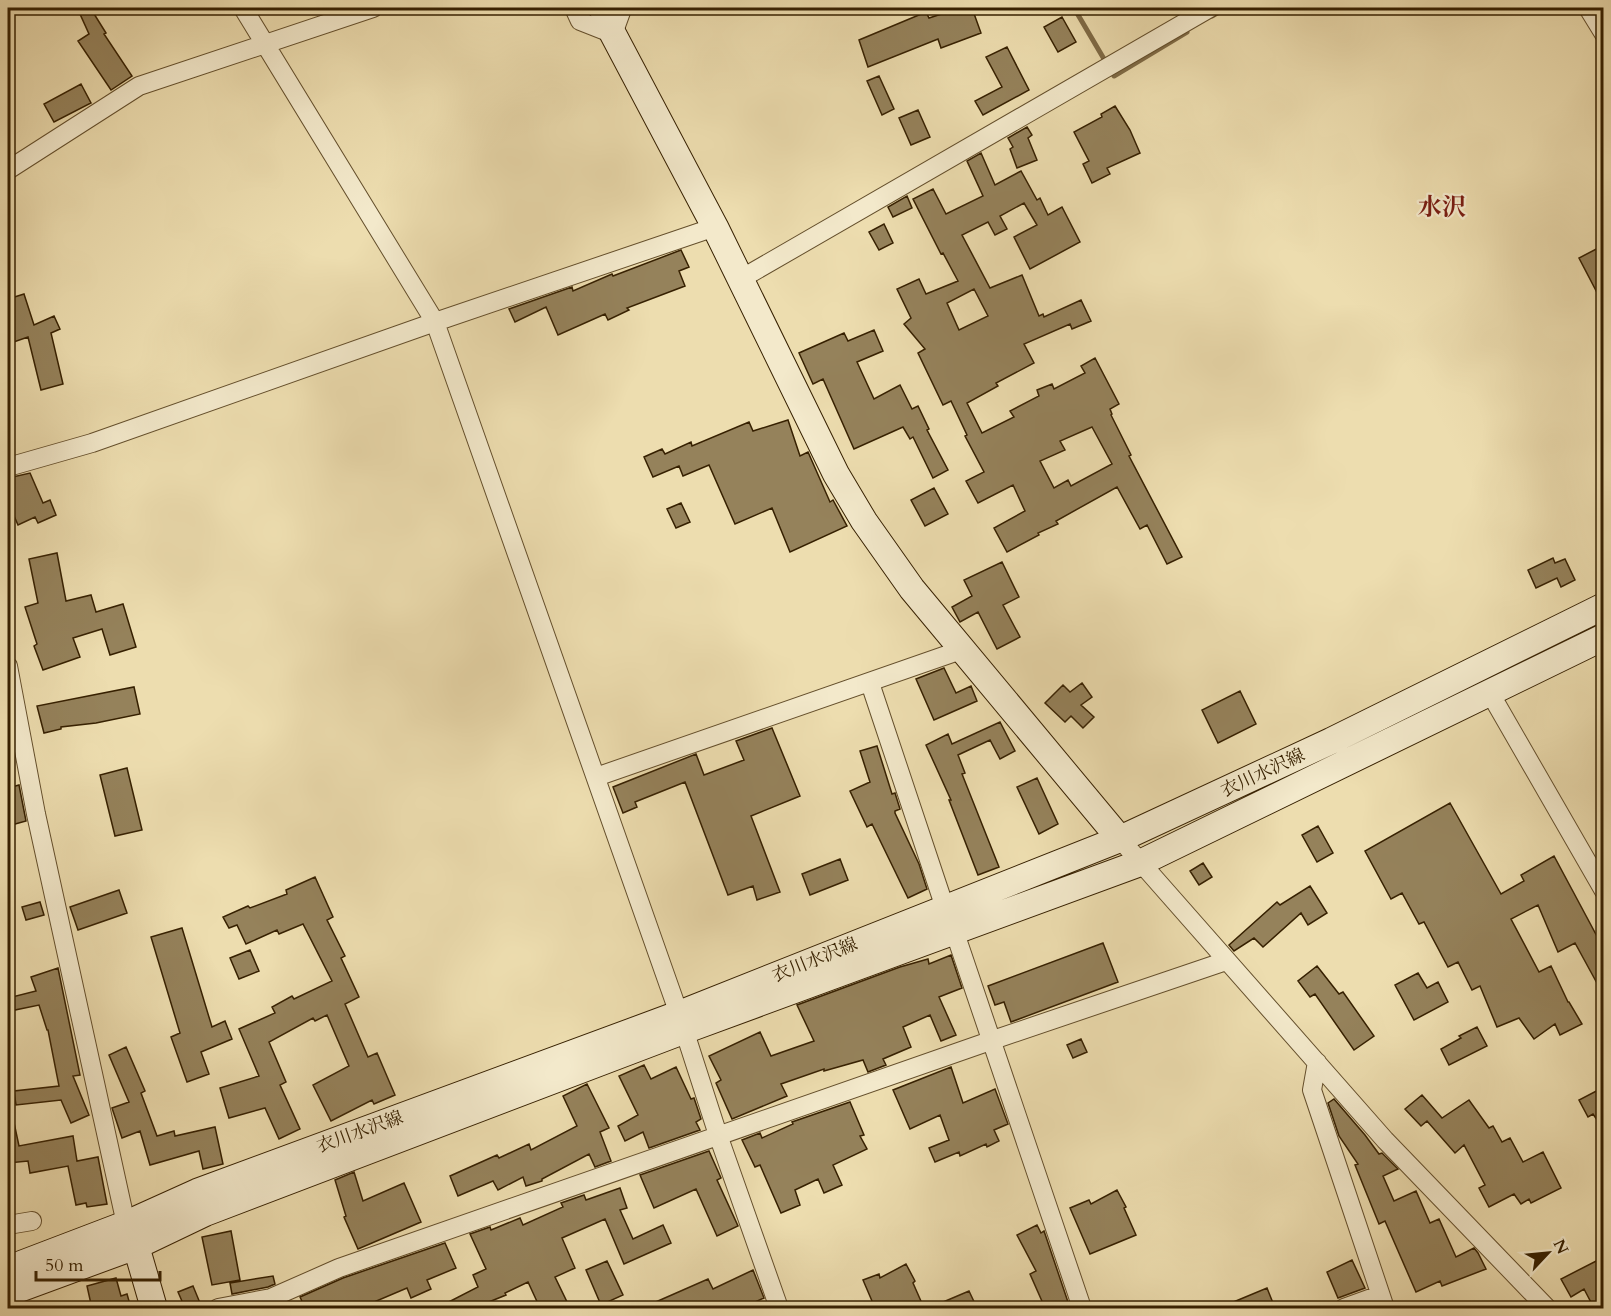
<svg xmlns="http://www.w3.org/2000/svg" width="1611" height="1316" viewBox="0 0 1611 1316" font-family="Cardo,'Noto Serif JP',serif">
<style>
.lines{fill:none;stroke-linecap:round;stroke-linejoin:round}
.stream{stroke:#7f6b46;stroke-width:5}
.building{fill:#95825b;stroke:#362001;stroke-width:1.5;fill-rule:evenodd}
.street-casing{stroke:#644f2c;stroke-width:20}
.secondary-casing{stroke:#362001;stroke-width:28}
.street{stroke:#f3e9cb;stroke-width:18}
.secondary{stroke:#f3e9cb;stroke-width:26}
.labels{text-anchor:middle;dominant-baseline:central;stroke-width:4.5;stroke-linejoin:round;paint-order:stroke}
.street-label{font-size:18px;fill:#362001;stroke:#f3e9cb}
.district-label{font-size:24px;font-weight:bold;fill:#7a1f14;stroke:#f3e9cb}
</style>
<rect width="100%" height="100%" fill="#edddaf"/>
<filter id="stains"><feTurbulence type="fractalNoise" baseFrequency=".00333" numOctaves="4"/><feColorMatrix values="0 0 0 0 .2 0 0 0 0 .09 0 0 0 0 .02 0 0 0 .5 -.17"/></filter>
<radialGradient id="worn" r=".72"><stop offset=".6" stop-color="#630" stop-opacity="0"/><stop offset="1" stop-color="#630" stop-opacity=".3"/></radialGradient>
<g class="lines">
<!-- stream -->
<path class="stream" d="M1074,8L1114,76L1187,32
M1212,16L1226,8"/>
</g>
<!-- building -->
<path class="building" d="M960,8H972L981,33L941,48L938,39L868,67L859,40L926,12L929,18Z
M91,9L106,33L104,34L132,76L111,90L78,41L89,34L80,14Z
M1062,17L1076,42L1058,52L1044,27Z
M1007,47L1029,90L983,115L975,101L1002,87L986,57Z
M879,76L894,109L882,115L867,81Z
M81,84L91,103L54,122L44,104Z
M1115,106L1130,130L1140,153L1107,168L1110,174L1092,183L1083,164L1089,161L1074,132L1102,117L1101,114Z
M918,110L930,137L911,145L899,118Z
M1027,127L1032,135L1028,138L1037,160L1017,168L1010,149L1013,147L1008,138Z
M981,153L995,185L1021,171L1037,200L1040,198L1048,215L1062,207L1080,242L1030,269L1014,237L1037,225L1024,203L1000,216L1007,229L995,235L988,222L962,235L990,288L1022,275L1039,316L1043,314L1044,317L1081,300L1091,321L1072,329L1070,324L1024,344L1034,363L996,383L998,386L967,403L982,433L1014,417L1010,411L1039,396L1037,390L1052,384L1054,389L1085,373L1081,366L1095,358L1119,404L1110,409L1112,414L1111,415L1131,455L1129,456L1182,557L1167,564L1147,525L1140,529L1117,487L1056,521L1058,524L1038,533L1039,535L1007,552L994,528L1025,511L1013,485L978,503L966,481L984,472L965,436L967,435L951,401L943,405L918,353L925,349L904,324L911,318L897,289L919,279L926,294L958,281L943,253L941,254L913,199L933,189L946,214L983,196L967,161ZM974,289L988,316L959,330L947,303ZM1092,427L1112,464L1071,486L1068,480L1054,488L1040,461L1065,450L1060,441Z
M907,196L912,208L893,217L888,207Z
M884,224L893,243L879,250L869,232Z
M1604,245V306L1579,258Z
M681,250L689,267L679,271L685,286L627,308L629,310L608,320L605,314L558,335L546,307L515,322L509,309L572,287L573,291L612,274L613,276Z
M24,294L34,325L54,316L60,329L51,333L63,384L41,390L28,337L8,344V299Z
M874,330L883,351L857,362L874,399L900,385L912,409L918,406L929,429L927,430L948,470L933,478L913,437L910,439L903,427L854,449L823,379L813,384L799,353L844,333L848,341Z
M788,420L800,456L808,452L830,502L833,500L847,526L790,552L772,508L735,524L709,465L683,476L679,466L653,477L644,457L662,449L665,454L691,442L692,446L749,422L753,431Z
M30,473L43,503L50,500L56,515L38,523L35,517L18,525L8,502V478Z
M934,488L948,514L925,526L911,500Z
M681,503L690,522L676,528L667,509Z
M57,553L66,601L91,595L96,612L123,604L136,647L110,655L102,629L73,638L80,657L43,670L34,646L37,644L25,607L38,603L29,559Z
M1553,558L1555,563L1565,559L1575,580L1561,587L1557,578L1536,588L1528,570Z
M1002,562L1019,597L1003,605L1020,637L997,649L978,612L960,622L952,607L972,596L964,580Z
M944,668L956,693L971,686L977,701L934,720L916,679Z
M1082,683L1092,697L1081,705L1094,717L1083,728L1071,716L1065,722L1045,703L1063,685L1070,692Z
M134,687L140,714L96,723L61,727V729L44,733L37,706Z
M1240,691L1256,724L1218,743L1202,710Z
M1000,722L1015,751L1000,759L990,740L958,755L965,773L962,774L999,867L978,875L949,800H951L926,745L948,734L952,744Z
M772,728L800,796L751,816L780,892L757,900L753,886L728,895L685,782L635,802L637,807L623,813L613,787L696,754L704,775L744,760L736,741Z
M877,746L892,794L895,793L900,809L895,811V813L919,864L927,889L908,898L872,824L867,827L850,791L870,782L860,751Z
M127,768L142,830L115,836L100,775Z
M1037,778L1058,824L1039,834L1017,787Z
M19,785L26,821L8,826V788Z
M1450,803L1501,894L1524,881L1521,875L1554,856L1599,940L1604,937V996L1575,943L1558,952L1538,905L1511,919L1539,972L1551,966L1568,1002H1569L1582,1024L1560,1035L1555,1024L1534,1039L1519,1018L1497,1027L1480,986L1472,990L1458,962L1448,967L1424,922L1419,924L1402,893L1391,899L1365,851Z
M1318,826L1333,853L1317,862L1302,835Z
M840,859L848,880L810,895L802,874Z
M1203,863L1212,877L1199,885L1190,871Z
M315,877L333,917L327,920L345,956L341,958L359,997L345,1004L368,1057L377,1053L395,1095L374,1104L372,1100L331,1121L313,1085L349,1066L327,1015L315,1021L313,1018L269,1042L286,1082L280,1085L300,1129L279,1139L265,1108L229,1118L220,1088L259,1076L239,1029L275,1013L272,1007L292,996L294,999L332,981L303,924L279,934L277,930L246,944L237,925L229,928L223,917L248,906L250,908L287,894L286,890Z
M1310,886L1327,913L1308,925L1301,913L1263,947L1254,938L1234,951L1229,945L1277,902L1280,905Z
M119,890L127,913L78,930L70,907Z
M40,902L44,915L26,920L22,907Z
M182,928L212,1027L225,1021L232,1039L201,1052L209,1074L187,1082L171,1037L180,1033L151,937Z
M1103,943L1118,982L1011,1022L1004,1002L995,1005L988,986Z
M250,950L259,971L239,979L230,958Z
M951,955L962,988L939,997L956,1035L941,1041L930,1015L903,1027L911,1047L883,1059L886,1065L868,1072L863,1060L824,1071V1069L781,1084L787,1096L732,1119L716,1083L721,1080L709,1056L760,1032L771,1056L814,1041L797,1005L900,967L928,959L929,964Z
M1317,966L1339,994L1343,992L1374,1036L1354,1050L1315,994L1310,997L1298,981Z
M58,968L80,1075L73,1076L89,1115L71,1123L61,1100L16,1105L14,1091L59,1086L48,1030H47L39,1005L10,1011L8,1000V998L36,991L31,977Z
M1418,973L1427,988L1438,982L1448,1002L1414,1020L1395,985Z
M1477,1027L1487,1046L1449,1065L1441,1049L1461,1038L1459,1036Z
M1081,1039L1087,1052L1073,1058L1067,1045Z
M126,1047L145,1091L141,1093L157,1136L174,1131L175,1136L215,1127L223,1164L203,1169L199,1151L150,1165L140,1131L122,1138L112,1108L129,1102L109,1055Z
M644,1065L651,1079L676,1067L691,1099L694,1098L701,1119L696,1122L700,1130L649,1148L643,1132L625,1141L618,1126L638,1115L619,1076Z
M951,1067L963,1103L995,1089L1008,1124L994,1130L999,1141L987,1147L986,1144L960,1156L959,1152L935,1162L929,1148L949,1140L940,1115L910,1129L893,1090Z
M587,1084L609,1128L600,1132L611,1161L595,1167L589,1154L542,1179V1181L526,1186L523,1177L498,1190L493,1181L458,1196L450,1176L497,1155L499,1158L529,1144L531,1150L577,1126L563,1096Z
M1604,1087V1130L1593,1114L1588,1117L1579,1100Z
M1422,1095L1442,1118L1469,1100L1489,1128L1493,1126L1502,1142L1510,1138L1523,1162L1543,1152L1561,1188L1531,1203L1529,1199L1521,1204L1514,1194L1489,1207L1479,1188L1485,1185L1464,1145L1455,1153L1427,1121L1421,1126L1405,1109Z
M1334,1099L1365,1135L1379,1154L1382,1153L1398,1169L1383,1176L1394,1201L1416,1191L1430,1223L1439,1219L1456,1257L1474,1248L1478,1253L1486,1269L1442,1286L1440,1281L1416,1292L1385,1221L1379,1224L1355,1165L1358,1164L1339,1136L1328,1103Z
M850,1102L864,1135L860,1136L867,1149L833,1165L842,1185L824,1193L818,1179L795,1190L800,1205L781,1213L760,1165L755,1167L742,1140L760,1133L762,1138L793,1124L792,1122Z
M13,1118L19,1146L73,1136L77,1161L98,1157L107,1204L87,1207L86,1203L76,1205L68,1166L30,1173L28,1161L8,1163V1119Z
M709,1151L721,1178L717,1180L738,1226L717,1236L696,1189L654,1208L640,1175Z
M354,1172L363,1201L404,1183L421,1222L358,1249L344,1217L346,1216L335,1180Z
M620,1188L627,1208L620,1210L633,1239L663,1225L671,1243L624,1264L605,1219L562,1238L575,1268L555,1277L570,1308H540L528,1282L505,1293L506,1295L474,1308H437L478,1287L473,1275L486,1269L470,1234L490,1227L491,1230L520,1218L523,1225L563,1207L561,1203L584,1195L586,1200Z
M1117,1190L1126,1207L1124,1208L1136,1235L1090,1254L1070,1208L1089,1200L1091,1204Z
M1037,1225L1041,1233L1044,1231L1070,1308H1045L1030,1274L1036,1271L1017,1235Z
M231,1231L240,1280L212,1285L202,1237Z
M445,1243L456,1268L427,1280L431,1289L411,1298L407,1288L360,1308H305L300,1297L343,1278Z
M1604,1257V1308H1594L1584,1289L1571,1297L1561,1279Z
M1352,1260L1365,1288L1338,1298L1327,1272Z
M607,1261L623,1295L601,1305L586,1270Z
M906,1264L915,1281L913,1283L924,1308H875L863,1280L879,1274L880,1278Z
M753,1270L764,1298L742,1308H642L708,1279L713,1289Z
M273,1276L275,1284L268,1287L232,1294L230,1283Z
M116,1278L121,1296L127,1294L131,1308H90L89,1304H91L87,1286Z
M193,1286L200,1303L185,1308L178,1292Z
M1267,1288L1275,1308H1219Z
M969,1291L977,1308H929Z"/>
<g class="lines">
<defs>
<path id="street" d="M243,8L435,322L679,1014L718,1135L779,1308
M574,8L580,21L613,34L621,12L620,8
M1588,8L1604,34
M8,170L139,86L373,8
M739,280L1210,8
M8,467L92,443L435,322L715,227
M8,666L36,814L126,1224
M870,683L945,908
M1490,693L1604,891
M596,777L961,650
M1120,839L1385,1140L1547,1308
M955,933L1082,1308
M1317,1062L1312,1090L1385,1308
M8,1225L32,1221
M218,1308L271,1298L339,1268L990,1041L1226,961
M1344,1308L1380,1295"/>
<path id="secondary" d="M602,8L613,34L715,227L836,474L864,521L912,589L1120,839
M130,1232L136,1246L154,1308
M8,1269L126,1224L197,1192L679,1014L1120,839L1331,741L1604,606
M8,1293L136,1246L205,1213L683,1031L1140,863L1604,637"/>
</defs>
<!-- street casing -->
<use href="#street" class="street-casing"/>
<!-- secondary casing -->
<use href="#secondary" class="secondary-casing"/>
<!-- street -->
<use href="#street" class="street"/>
<!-- secondary -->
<use href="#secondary" class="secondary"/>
</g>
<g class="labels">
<!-- street labels -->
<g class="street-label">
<text transform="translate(1263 773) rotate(-25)">衣川水沢線</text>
<text transform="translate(815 960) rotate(-22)">衣川水沢線</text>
<text transform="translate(360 1132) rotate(-20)">衣川水沢線</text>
</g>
<!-- district labels -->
<g class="district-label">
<text x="1442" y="207">水沢</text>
</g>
</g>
<!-- margin -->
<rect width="1611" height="1316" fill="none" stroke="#edddaf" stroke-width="30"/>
<rect x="9" y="9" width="1593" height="1298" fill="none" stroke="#362001" stroke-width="3"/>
<rect x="15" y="15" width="1581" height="1286" fill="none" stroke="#362001" stroke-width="1.5"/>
<!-- north arrow -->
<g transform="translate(1548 1253) rotate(64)" stroke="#f3e9cb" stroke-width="4.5" paint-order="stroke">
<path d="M0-4.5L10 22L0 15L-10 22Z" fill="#362001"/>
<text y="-9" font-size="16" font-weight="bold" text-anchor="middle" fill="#362001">N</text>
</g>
<!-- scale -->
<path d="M36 1271v9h124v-9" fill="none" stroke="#362001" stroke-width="3"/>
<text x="45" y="1271" font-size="18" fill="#362001" stroke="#f3e9cb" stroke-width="4.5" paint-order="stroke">50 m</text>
<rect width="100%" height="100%" filter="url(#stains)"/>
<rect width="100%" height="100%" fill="url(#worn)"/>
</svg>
